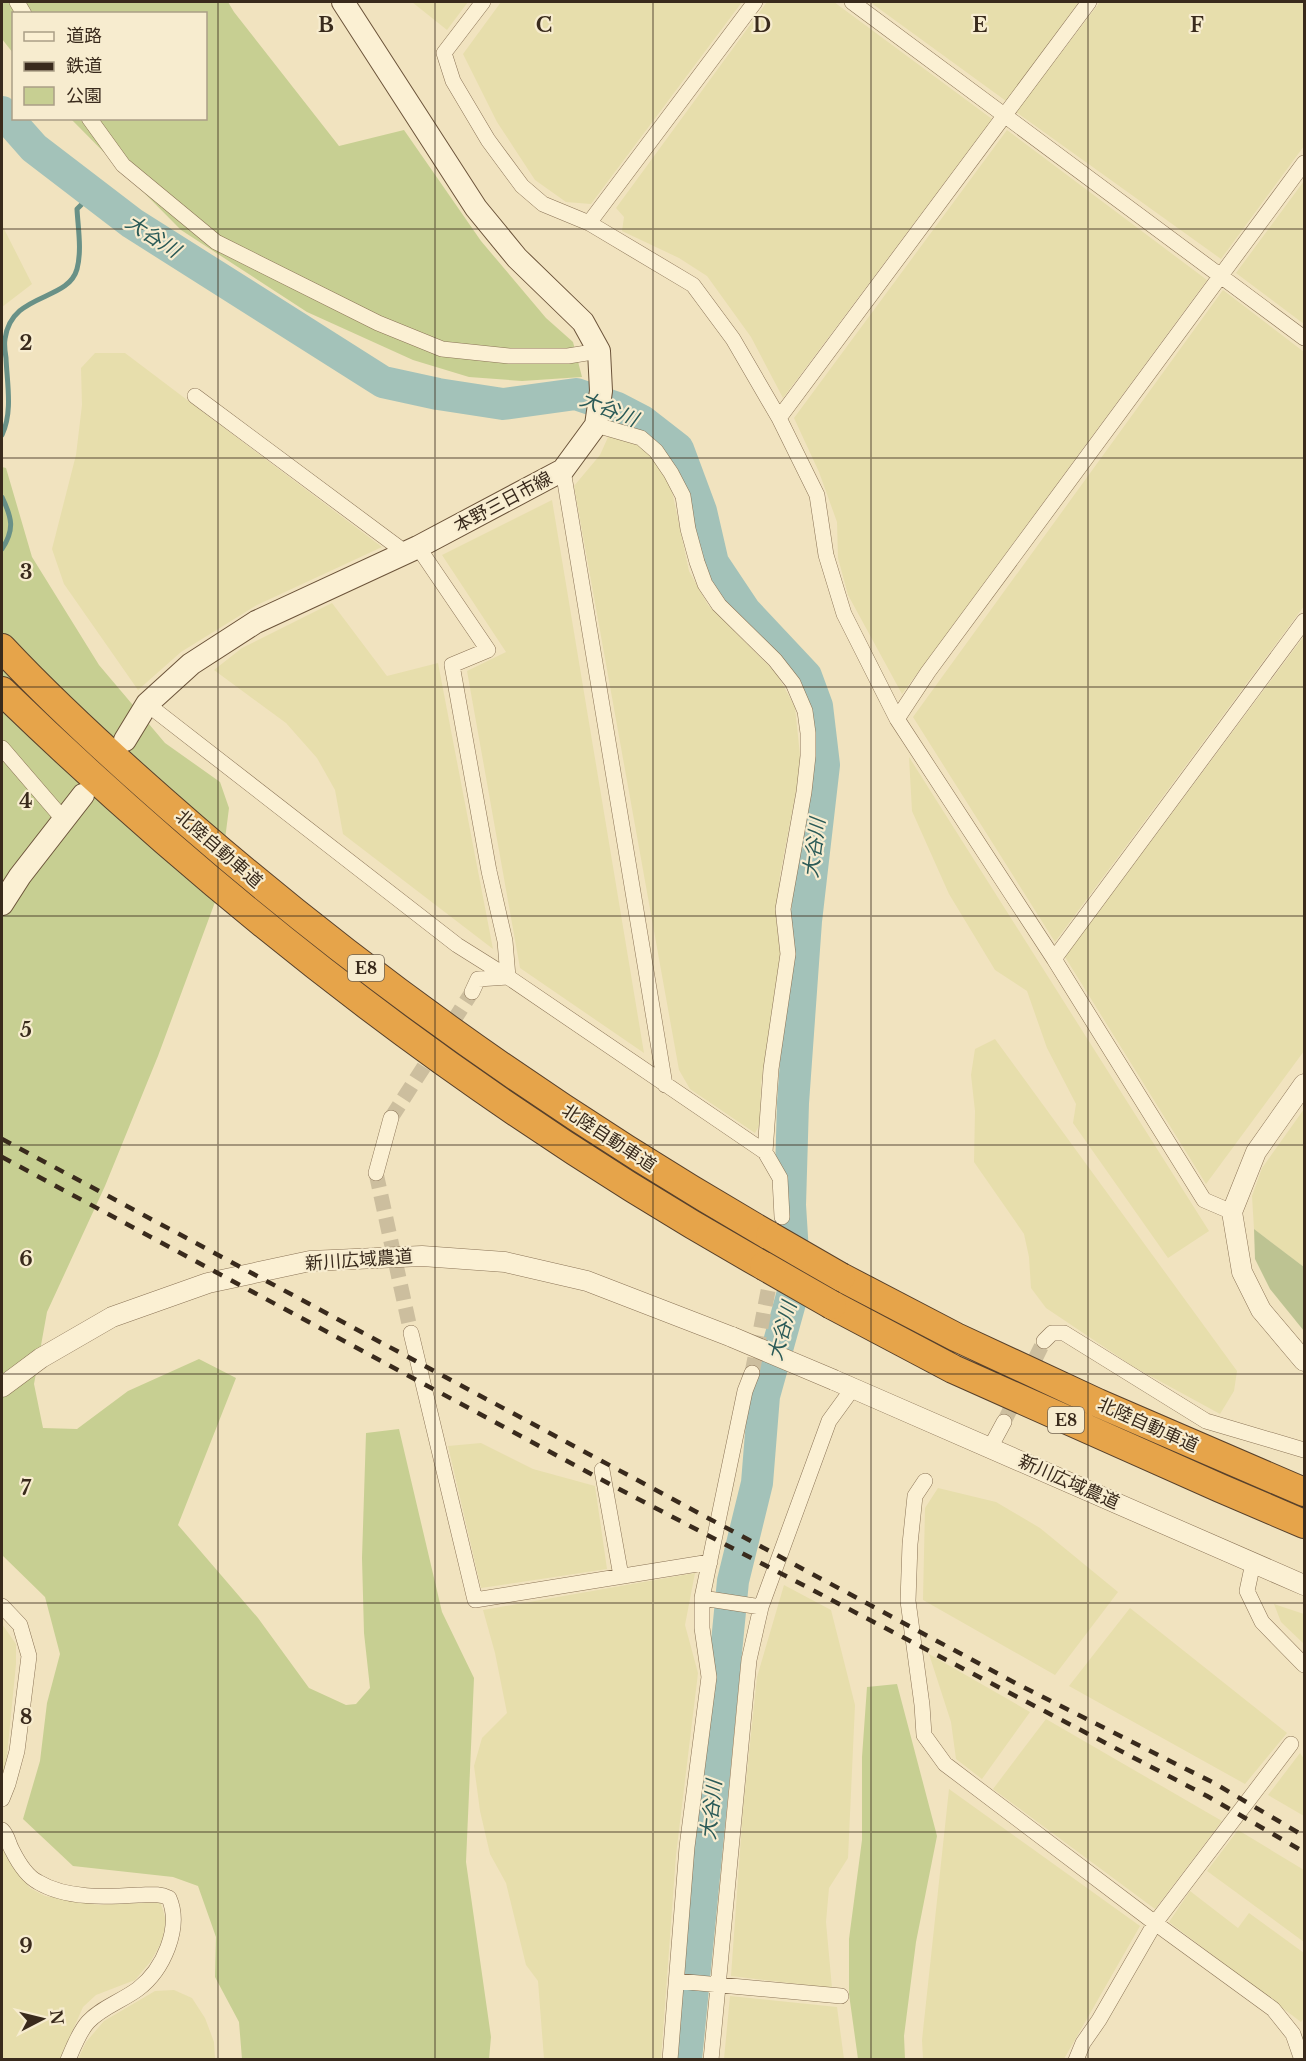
<svg xmlns="http://www.w3.org/2000/svg" width="1306" height="2061" viewBox="0 0 1306 2061" font-family="'Libre Baskerville','Noto Sans JP',serif">
<style>
.farmland{fill:#e7deac}
.green{fill:#c7cf92}
.cemetery{fill:#bdc392}
.lines{fill:none;stroke-linecap:round;stroke-linejoin:round}
.stream{stroke:#699187;stroke-width:5}
.river{stroke:#a3c2b9;stroke-width:32}
.minor-tunnel{stroke:#ccbe9e;stroke-width:15;stroke-dasharray:15 8;stroke-linecap:butt}
.minor-casing{stroke:#8a7356;stroke-width:16}
.tertiary-casing{stroke:#8a7356;stroke-width:21}
.secondary-casing{stroke:#6c543a;stroke-width:24}
.motorway-casing{stroke:#58412b;stroke-width:30}
.minor{stroke:#fbf0d3;stroke-width:15}
.tertiary{stroke:#fbf0d3;stroke-width:20}
.secondary{stroke:#fbf0d3;stroke-width:22}
.motorway{stroke:#e6a44a;stroke-width:28}
.rail{stroke:#392a1c;stroke-width:4.5;stroke-dasharray:10 10;stroke-linecap:butt}
.tertiary-bridge-casing{stroke:#8a7356;stroke-width:21;stroke-linecap:butt}
.motorway-bridge-casing{stroke:#58412b;stroke-width:30;stroke-linecap:butt}
.tertiary-bridge{stroke:#fbf0d3;stroke-width:20}
.motorway-bridge{stroke:#e6a44a;stroke-width:28}
.grid{fill:none;stroke:#392a1c;stroke-width:1.5;stroke-opacity:0.55}
.labels{text-anchor:middle;dominant-baseline:central;stroke-width:4.5;stroke-linejoin:round;paint-order:stroke}
.shield{fill:#f7eccf;stroke:#726452;stroke-width:1.5}
.shield-label{font-size:16px;font-weight:bold;fill:#392a1c}
.street-label{font-size:18px;fill:#392a1c;stroke:#f7eccf}
.water-label{font-size:20px;font-style:italic;fill:#2a5a57;stroke:#f7eccf}
.grid-label{font-size:20px;text-anchor:middle;font-weight:bold;fill:#392a1c;stroke:#f7eccf;stroke-width:4.5;stroke-linejoin:round;paint-order:stroke}
</style>
<rect width="100%" height="100%" fill="#f1e3bf"/>
<!-- farmland -->
<path class="farmland" d="M412,2H468L447,30Z
M501,2H742L591,204L566,202L535,180L497,122L463,54Z
M767,2H834L992,119L783,398L751,337L707,276L679,258L622,231L624,217L616,208Z
M870,2H1079L1006,101Z
M1100,2H1304V146L1221,259L1016,112Z
M1007,130L1207,280L902,694L848,595L838,558L837,522L819,472L794,418Z
M1304,181V324L1236,273Z
M2,225L32,284L2,307Z
M1223,290L1304,352V606L1055,942L913,717Z
M95,353H125L382,547L257,605L181,652L138,690L64,584L52,549L76,455L82,405L81,368Z
M609,435L642,446L659,463L672,491L689,571L708,605L777,674L795,707L801,765L780,875L776,920L782,944L761,1084L760,1124L755,1133L690,1089L679,1070L574,486L600,455Z
M552,500L644,1053L520,968L467,671L506,652L442,555Z
M332,603L387,676L438,663L493,949L343,834L335,790L317,758L286,723L214,670L242,648Z
M1304,636V1051L1206,1184L1065,957Z
M909,757L1209,1231L1168,1258L1073,1123L1076,1104L1047,1048L1027,991L995,970L949,894L912,811Z
M995,1039L1237,1371L1234,1391L1220,1414L1134,1367L1046,1308L1031,1288L1029,1257L1024,1234L974,1162L975,1111L971,1075L975,1049Z
M1304,1109V1267L1254,1229L1252,1196L1262,1168Z
M481,1443L533,1469L595,1486L607,1569L481,1588L448,1446Z
M938,1488L996,1502L1040,1528L1118,1592L1055,1675L923,1600L925,1508Z
M695,1573L685,1625L698,1673L676,1855L661,2059H544L538,1981L526,1965L506,1883L490,1854L480,1811L474,1766L482,1738L507,1713L495,1653L483,1610Z
M784,1585L831,1610L855,1705L848,1858L829,1888L826,1922L832,1988L731,1976L743,1810L757,1677Z
M1274,1604L1304,1614V1644L1281,1622Z
M1130,1608L1287,1733L1245,1784L1069,1686Z
M2,1624L16,1644V1664L6,1765L2,1774Z
M929,1654L1030,1712L982,1779L956,1759L951,1722Z
M1046,1719L1222,1821L1155,1909L993,1789Z
M1300,1753L1304,1759V1816L1268,1795Z
M949,1789L1140,1926L1064,2059H923L922,2040Z
M1238,1830L1304,1870V1942L1207,1871Z
M3,1845L18,1874L30,1888L45,1896L99,1905L160,1902L163,1910L166,1921L162,1941L151,1961L135,1980L96,1995L83,2007L60,2059H2Z
M1190,1891L1238,1928L1249,1913L1304,1953V2018L1301,2022L1169,1922Z
M174,1990L192,1998L205,2018L214,2042L215,2059H78L86,2042L104,2021L155,1991Z
M730,1996L837,2007L844,2059H724Z"/>
<!-- green -->
<path class="green" d="M2,2H228L234,12L339,146L404,130L481,241L546,318L573,342L582,377L522,381L469,377L413,360L307,312L181,230L71,119L206,118V14H14L13,53L2,39Z
M2,467L6,468L32,557L99,665L165,743L220,782L229,808L218,894L158,1056L105,1186L47,1312L34,1384L43,1428L77,1429L128,1391L199,1359L236,1378L178,1525L258,1618L309,1688L346,1705L356,1704L370,1688L364,1633L362,1558L366,1433L399,1429L442,1612L474,1678L466,1862L491,2037L489,2059H242L239,2022L215,1977L216,1937L198,1886L173,1877L73,1866L23,1819L40,1761L47,1703L60,1654L45,1597L2,1555Z
M897,1684L937,1836L916,1942L904,2036L905,2059H858L849,1994V1939L862,1840V1757L867,1687Z"/>
<!-- cemetery -->
<path class="cemetery" d="M1254,1229L1304,1267V1331L1270,1289L1255,1259Z"/>
<g class="lines">
<!-- stream -->
<path class="stream" d="M2,435C13,412 7,383 6,358C5,352 4,345 5,339C11,292 68,302 77,269C82,250 78,228 77,209L92,194
M2,497C12,518 15,529 2,549"/>
<!-- river -->
<path class="river" d="M2,112L34,148L132,223L383,382L438,394L503,404L576,394L617,408L642,421L678,449L701,511L713,563L745,611L806,676L817,706L824,765L806,921L793,1103L790,1205L795,1285L764,1396L757,1483L733,1581L686,2060"/>
<!-- minor-tunnel -->
<path class="minor-tunnel" d="M391,1118L472,992
M376,1173L411,1333
M752,1373L779,1235
M1004,1422L1044,1341"/>
<defs>
<path id="minor" d="M17,2L24,14
M483,2L444,53L453,81L488,140L522,186L543,204L589,223
M755,2L589,223L693,285L733,339L779,418L817,495L826,555L844,614L897,719L1054,959L1204,1200L1232,1212
M852,2L1304,338
M89,118L123,165L216,242L378,323L442,349L509,356H568L599,351
M195,396L406,553
M779,418L1089,2
M596,425L641,438L656,451L671,473L683,496L688,529L697,562L705,584L719,605L775,660L793,683L805,711L808,733V756L804,792L783,909L788,954L771,1069L765,1152
M563,470L665,1085
M418,547L488,650L452,665L489,871L505,941L508,977
M147,704L457,945L508,977L765,1152L780,1178L782,1217
M897,719L928,672L1304,163
M2,748L64,820
M1054,959L1304,621
M472,992L478,979L508,977
M376,1173L391,1118
M411,1333L475,1600L710,1562
M1044,1341L1052,1333H1064L1206,1421L1304,1450
M990,1448L1004,1422
M602,1470L621,1576
M925,1481L915,1496L910,1544L908,1601L922,1705L924,1735L945,1764L1155,1923L1291,1744
M1253,1563L1247,1591L1262,1622L1304,1665
M702,1598L761,1607
M2,1606L20,1625L29,1656L17,1751L8,1784L2,1799
M2,1830C8,1836 8,1843 12,1850C18,1862 26,1876 38,1882C66,1899 106,1897 138,1895C150,1895 158,1893 169,1898C182,1928 163,1970 138,1989C122,2001 102,2007 88,2022C79,2032 73,2048 68,2060
M677,1981L841,1996
M670,2060L687,1847L709,1677L702,1628V1598L745,1391L752,1373
M711,2060L749,1660L761,1607L829,1421L853,1388
M1076,2060L1083,2043L1099,2020L1155,1923L1273,2009L1293,2034L1302,2060"/>
<path id="tertiary" d="M1304,1084L1256,1152L1232,1212L1242,1272L1261,1310L1304,1361
M834,1380L1304,1585
M2,1387L41,1358L112,1317L208,1283L310,1261L422,1256L505,1262L587,1281L732,1337"/>
<path id="secondary" d="M125,740L147,704L191,664L256,622L418,547L563,470L596,425L601,391L599,351L583,322L517,258L476,208L343,2
M2,904L20,876L83,795"/>
<path id="motorway" d="M2,648C62,712 128,771 194,828C373,983 565,1118 770,1236
M2,691C231,913 485,1109 764,1266
M841,1277L956,1337L1098,1403L1304,1492
M832,1305L953,1369L1220,1488L1304,1524"/>
</defs>
<!-- minor casing -->
<use href="#minor" class="minor-casing"/>
<!-- tertiary casing -->
<use href="#tertiary" class="tertiary-casing"/>
<!-- secondary casing -->
<use href="#secondary" class="secondary-casing"/>
<!-- motorway casing -->
<use href="#motorway" class="motorway-casing"/>
<!-- minor -->
<use href="#minor" class="minor"/>
<!-- tertiary -->
<use href="#tertiary" class="tertiary"/>
<!-- secondary -->
<use href="#secondary" class="secondary"/>
<!-- motorway -->
<use href="#motorway" class="motorway"/>
<!-- rail -->
<path class="rail" d="M2,1139L1019,1685L1214,1783L1304,1836
M2,1157L621,1490L1207,1796L1304,1852"/>
<defs>
<path id="tertiary-bridge" d="M732,1337L834,1380"/>
<path id="motorway-bridge" d="M770,1236L841,1277
M764,1266L832,1305"/>
</defs>
<!-- tertiary-bridge casing -->
<use href="#tertiary-bridge" class="tertiary-bridge-casing"/>
<!-- motorway-bridge casing -->
<use href="#motorway-bridge" class="motorway-bridge-casing"/>
<!-- tertiary-bridge -->
<use href="#tertiary-bridge" class="tertiary-bridge"/>
<!-- motorway-bridge -->
<use href="#motorway-bridge" class="motorway-bridge"/>
</g>
<!-- grid -->
<path class="grid" d="M218,2V2060M435,2V2060M653,2V2060M871,2V2060M1088,2V2060M2,229H1304M2,458H1304M2,687H1304M2,916H1304M2,1145H1304M2,1374H1304M2,1603H1304M2,1832H1304"/>
<g class="labels">
<!-- shield labels -->
<g class="shield">
<rect x="348" y="955" width="36" height="26" rx="4.5"/>
<rect x="1048" y="1407" width="36" height="26" rx="4.5"/>
</g>
<g class="shield-label">
<text x="366" y="968">E8</text>
<text x="1066" y="1420">E8</text>
</g>
<!-- street labels -->
<g class="street-label">
<text transform="translate(503 502) rotate(-28)">本野三日市線</text>
<text transform="translate(219 849) rotate(41)">北陸自動車道</text>
<text transform="translate(609 1138) rotate(33)">北陸自動車道</text>
<text transform="translate(359 1260) rotate(-4)">新川広域農道</text>
<text transform="translate(1148 1425) rotate(24)">北陸自動車道</text>
<text transform="translate(1069 1482) rotate(24)">新川広域農道</text>
</g>
<!-- water labels -->
<g class="water-label">
<text transform="translate(153 236) rotate(33)">大谷川</text>
<text transform="translate(609 409) rotate(22)">大谷川</text>
<text transform="translate(814 848) rotate(-83)">大谷川</text>
<text transform="translate(782 1331) rotate(-75)">大谷川</text>
<text transform="translate(711 1810) rotate(-84)">大谷川</text>
</g>
</g>
<g class="grid-label">
<text x="326" y="32">B</text>
<text x="544" y="32">C</text>
<text x="762" y="32">D</text>
<text x="980" y="32">E</text>
<text x="1197" y="32">F</text>
<text x="26" y="350">2</text>
<text x="26" y="579">3</text>
<text x="26" y="808">4</text>
<text x="26" y="1037">5</text>
<text x="26" y="1266">6</text>
<text x="26" y="1495">7</text>
<text x="26" y="1724">8</text>
<text x="26" y="1953">9</text>
</g>
<!-- border -->
<rect width="1306" height="2061" fill="none" stroke="#392a1c" stroke-width="6"/>
<!-- legend -->
<rect x="12" y="12" width="195" height="108" fill="#f7eccf" stroke="#ab9e87" stroke-width="1.5"/>
<rect x="24" y="32" width="30" height="9" fill="#fbf0d3" stroke="#ab9e87" stroke-width="1.5"/>
<text x="66" y="42" font-size="18" fill="#392a1c">道路</text>
<rect x="24" y="62" width="30" height="9" fill="#392a1c" stroke="#ab9e87" stroke-width="1.5"/>
<text x="66" y="72" font-size="18" fill="#392a1c">鉄道</text>
<rect x="24" y="87" width="30" height="18" fill="#c7cf92" stroke="#ab9e87" stroke-width="1.5"/>
<text x="66" y="102" font-size="18" fill="#392a1c">公園</text>
<!-- north arrow -->
<g transform="translate(42 2019) rotate(83)" stroke="#f7eccf" stroke-width="4.5" paint-order="stroke">
<path d="M0-4.5L10 22L0 15L-10 22Z" fill="#392a1c"/>
<text y="-9" font-size="16" font-weight="bold" text-anchor="middle" fill="#392a1c">N</text>
</g>
</svg>
